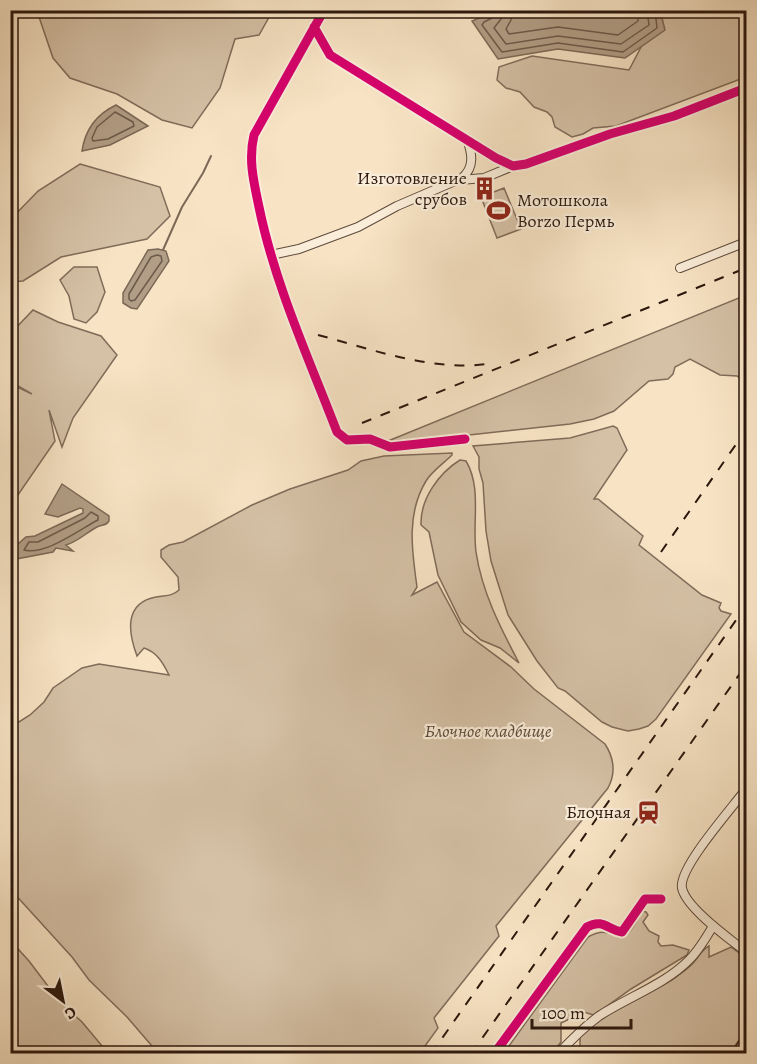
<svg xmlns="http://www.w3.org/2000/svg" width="757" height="1064" viewBox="0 0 757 1064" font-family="Alegreya,serif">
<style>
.green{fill:#d5c1a6;stroke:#806c5a;stroke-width:1.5}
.water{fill:#b29e86;stroke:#7c6856;stroke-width:1.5}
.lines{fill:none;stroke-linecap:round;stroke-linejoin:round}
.shore{stroke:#6e5a4a;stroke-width:1.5}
.stream{stroke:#7c6856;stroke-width:2}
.minor-casing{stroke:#5e4a3b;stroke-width:10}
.major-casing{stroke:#2b170d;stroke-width:12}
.minor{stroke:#faedd9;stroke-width:8}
.major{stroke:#f8e4c5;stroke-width:9}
.rail{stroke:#2b170d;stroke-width:2;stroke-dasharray:10 10;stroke-linecap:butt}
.cycleway-casing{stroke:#faedd9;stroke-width:13}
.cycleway{stroke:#d6006c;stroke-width:9}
.labels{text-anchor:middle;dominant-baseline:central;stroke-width:4.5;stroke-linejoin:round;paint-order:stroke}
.poi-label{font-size:18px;fill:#2b170d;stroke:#faedd9;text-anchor:end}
.park-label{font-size:18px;font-style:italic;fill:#5e4a3b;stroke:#faedd9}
</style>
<rect width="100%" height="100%" fill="#f8e4c5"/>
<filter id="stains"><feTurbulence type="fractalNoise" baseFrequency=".00333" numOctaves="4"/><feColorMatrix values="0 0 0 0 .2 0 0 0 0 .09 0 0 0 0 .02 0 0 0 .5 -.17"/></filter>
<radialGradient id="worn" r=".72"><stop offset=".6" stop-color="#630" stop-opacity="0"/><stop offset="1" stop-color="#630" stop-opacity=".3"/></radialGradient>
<!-- green -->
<path class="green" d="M263,10L268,19L259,35L235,39L220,88L192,128L162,120L117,94L70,78L53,58L37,11Z
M660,11H746V77L616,126L593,128L583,134L572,137L555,127L552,117L547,112L534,107L520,92L506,88L497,80L499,67L532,56L629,70Z
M80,164L160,187L170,216L147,239L61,257L23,281L11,282V219L38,191Z
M504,188L521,229L497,238L481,197Z
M74,267H97L105,292L97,312L86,323L74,319L69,296L60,280Z
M746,295V383L737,376L720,375L690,359L675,367L673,374L668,379L649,381L614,411L594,419L570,424L432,439L388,441Z
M33,310L58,322L101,336L117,355L73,418L62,447L49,410L55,441L11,505V384L32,394L11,382V333Z
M613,426L617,428L627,450L594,499H598L643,536L639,545L702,595L721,603L719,608L721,611L731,614L656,719L648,726L639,729L628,731L612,727L602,722L565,691L558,688L537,661L508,615L491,561L486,531L483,483L479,469V457L473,446L570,438Z
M452,453V455C444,463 432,471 426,481C406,514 412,551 417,587L412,595L437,582L464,632L511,667L534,689L605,744C614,758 616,773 608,788L496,926L499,936L434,1018L438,1028L420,1053H158L127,1017L89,980L72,957L11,890V727L30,715L44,702L53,688L82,668L99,664L169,675C163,663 157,652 144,648L137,656C128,632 124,603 156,597C166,595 171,597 179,590L178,577L161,557V550L169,545L183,542L252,505L290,489L348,470L361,461L384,456Z
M460,460L466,461C482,488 472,522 476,552C482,592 500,627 519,663L500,648L481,640L461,622L438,575L429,532L421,525C420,499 439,473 460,460Z
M642,911L646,912L648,915L643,922L649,931L659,936L658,942L661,946L673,945L689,950L687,955L631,989L600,1011L593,1015L584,1012L561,1023V1042L552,1053L503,1054L588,937C618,920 619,959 642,911Z
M10,940L29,961L60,1002L82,1022L108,1053H11Z
M709,946V957L731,947L746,958V1030L730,1053L566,1054L578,1051L580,1047V1037C606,1010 644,999 675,978C681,973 688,969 693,963C699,957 701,950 709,946Z"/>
<!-- water -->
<path class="water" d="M660,10L665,30L625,58L558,49L498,59L472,21L495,11Z
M116,105L148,126L110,145L82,151C85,130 97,114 116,105Z
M158,249L166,251L169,261L137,309L131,308L123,303V293L148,250Z
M62,484L109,516V521C105,527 102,524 97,527C86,533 77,542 66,545L73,551L56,548L53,552L16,559V553L11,554V542L19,543L26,537L35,536L83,513V509L80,508L58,517L45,514Z"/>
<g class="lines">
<!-- shore -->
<path class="shore" d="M496,10L494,17L484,22L482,25L502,52L558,43L623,52L657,28L655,10
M503,10L501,19L494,28L506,44L558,36L621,44L649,25L647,10
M512,10L511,20L506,29L509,34L558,27L618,35L638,21V10
M115,112L133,122L134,126L108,139L93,141L92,138L97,127Z
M157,255L161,256L162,261L135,300L131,301L129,299V294L151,257Z
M91,512L98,516V520C80,529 45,556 24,550L29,542H38L85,518Z"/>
<!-- stream -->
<path class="stream" d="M163,250L182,207L203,173L211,156"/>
<defs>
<path id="minor" d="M324,10L254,135C248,160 254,183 259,207C275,285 309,359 337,432L347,440L370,439L390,447L465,439
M314,27L330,55L496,158L513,166L526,164L610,134L674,116L746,88
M460,180L484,178L513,166
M271,255L299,249L358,227L397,206L462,178C475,167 472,153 467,139
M680,268L746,242
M746,789C733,807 678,868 682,888C686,908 730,939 746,952
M494,1054L587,927C603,918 608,930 622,932L645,899H661
M558,1054C571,1040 584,1027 599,1016C628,997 664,985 689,960C699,950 706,938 713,926"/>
<path id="major" d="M737,1054L746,1040"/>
</defs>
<!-- minor casing -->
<use href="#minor" class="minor-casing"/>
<!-- major casing -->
<use href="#major" class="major-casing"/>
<!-- minor -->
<use href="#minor" class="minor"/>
<!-- major -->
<use href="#major" class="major"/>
<!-- rail -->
<path class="rail" d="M318,335C375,350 435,373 494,363
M362,423L746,268
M661,552L746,430
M431,1054L746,606
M471,1054L746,665"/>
<defs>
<path id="cycleway" d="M324,10L254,135C248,160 254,183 259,207C275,285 309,359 337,432L347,440L370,439L390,447L465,439
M314,27L330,55L496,158L513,166L526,164L610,134L674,116L746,88
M494,1054L587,927C603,918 608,930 622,932L645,899H661"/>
</defs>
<!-- cycleway casing -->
<use href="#cycleway" class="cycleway-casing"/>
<!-- cycleway -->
<use href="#cycleway" class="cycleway"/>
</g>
<!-- icons -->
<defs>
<symbol id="building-bare" viewBox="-9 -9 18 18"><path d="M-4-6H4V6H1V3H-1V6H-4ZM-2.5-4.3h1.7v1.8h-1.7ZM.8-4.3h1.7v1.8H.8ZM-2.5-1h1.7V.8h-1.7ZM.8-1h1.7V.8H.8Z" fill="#8f2418" stroke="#faedd9" stroke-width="2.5" paint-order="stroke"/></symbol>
<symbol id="stadium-bare" viewBox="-9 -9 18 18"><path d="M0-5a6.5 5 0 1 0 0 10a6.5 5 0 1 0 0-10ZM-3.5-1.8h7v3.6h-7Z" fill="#8f2418" stroke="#faedd9" stroke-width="2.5" paint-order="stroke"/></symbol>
<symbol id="station-bare" viewBox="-9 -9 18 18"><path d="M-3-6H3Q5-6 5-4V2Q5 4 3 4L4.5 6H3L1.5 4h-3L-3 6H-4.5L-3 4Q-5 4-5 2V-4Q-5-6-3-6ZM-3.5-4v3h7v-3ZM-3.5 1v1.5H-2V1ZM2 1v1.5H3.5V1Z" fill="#8f2418" stroke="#faedd9" stroke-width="2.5" paint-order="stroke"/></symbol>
</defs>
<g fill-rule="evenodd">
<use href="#building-bare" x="468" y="172" width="33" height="33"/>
<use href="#stadium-bare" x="482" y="194" width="33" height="33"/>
<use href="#station-bare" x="632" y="796" width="33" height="33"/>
</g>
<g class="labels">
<!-- poi labels -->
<g class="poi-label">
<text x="467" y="178">Изготовление<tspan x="467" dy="21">срубов</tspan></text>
<text x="517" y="200" text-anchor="start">Мотошкола<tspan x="517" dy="21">Borzo Пермь</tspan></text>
<text x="631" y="812">Блочная</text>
</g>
<!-- park labels -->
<g class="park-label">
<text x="488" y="731">Блочное кладбище</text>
</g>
</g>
<!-- margin -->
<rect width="757" height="1064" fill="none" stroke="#f8e4c5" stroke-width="36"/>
<rect x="12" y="12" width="733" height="1040" fill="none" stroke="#2b170d" stroke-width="3"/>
<rect x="18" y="18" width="721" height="1028" fill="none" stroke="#2b170d" stroke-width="1.5"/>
<!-- north arrow -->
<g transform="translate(63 1001) rotate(148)" stroke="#faedd9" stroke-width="4.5" paint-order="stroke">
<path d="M0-4.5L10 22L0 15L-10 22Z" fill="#2b170d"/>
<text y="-9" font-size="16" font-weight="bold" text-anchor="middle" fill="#2b170d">С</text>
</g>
<!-- scale -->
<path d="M532 1019v9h99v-9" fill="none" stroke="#2b170d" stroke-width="3"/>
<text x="541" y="1019" font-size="18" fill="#2b170d" stroke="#faedd9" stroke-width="4.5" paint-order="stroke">100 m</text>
<rect width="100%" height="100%" filter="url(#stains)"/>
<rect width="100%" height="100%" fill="url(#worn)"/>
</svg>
